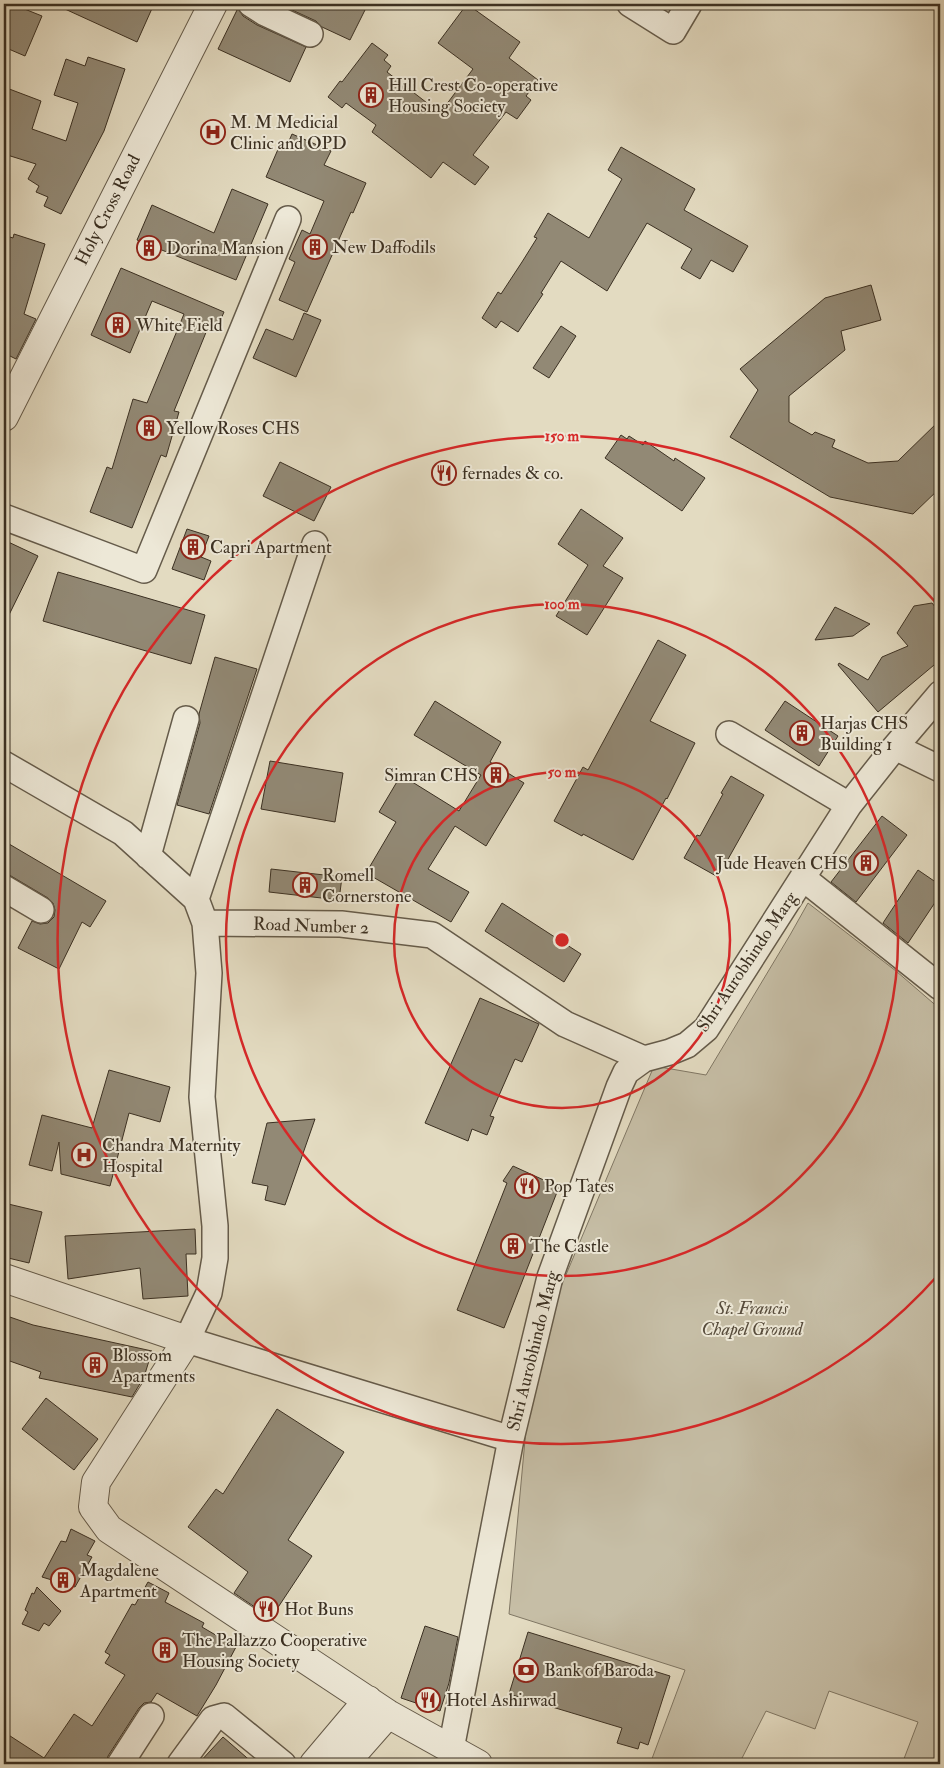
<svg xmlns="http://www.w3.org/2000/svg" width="944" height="1768" viewBox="0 0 944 1768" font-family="'IM FELL Double Pica',serif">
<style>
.green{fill:#c6bea6;stroke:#807764}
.building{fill:#928975;stroke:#3b3022}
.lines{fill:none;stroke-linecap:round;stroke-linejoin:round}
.minor-casing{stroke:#655b4a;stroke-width:28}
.tertiary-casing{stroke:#655b4a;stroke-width:30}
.minor{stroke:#ede8d7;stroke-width:25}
.tertiary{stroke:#ede8d7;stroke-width:28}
.ring{fill:none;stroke:#d62828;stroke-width:2.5}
.labels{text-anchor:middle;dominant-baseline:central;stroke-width:4;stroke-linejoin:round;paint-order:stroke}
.poi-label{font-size:18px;fill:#3b3022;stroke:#ede8d7;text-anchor:start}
.street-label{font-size:18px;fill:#3b3022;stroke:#ede8d7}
.park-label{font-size:18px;font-style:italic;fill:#574c3c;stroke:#ede8d7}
.centre{fill:#d62828;stroke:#ede8d7;stroke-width:2.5}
.ring-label{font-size:15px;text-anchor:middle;font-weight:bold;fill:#d62828;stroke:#ede8d7;stroke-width:4;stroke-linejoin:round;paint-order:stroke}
</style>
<rect width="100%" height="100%" fill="#e3dbc1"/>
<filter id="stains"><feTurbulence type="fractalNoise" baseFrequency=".004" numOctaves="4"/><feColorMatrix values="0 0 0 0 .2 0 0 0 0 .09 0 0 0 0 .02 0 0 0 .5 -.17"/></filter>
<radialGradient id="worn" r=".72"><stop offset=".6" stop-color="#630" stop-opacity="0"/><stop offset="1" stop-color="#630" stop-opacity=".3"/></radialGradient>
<!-- green -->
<path class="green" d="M808,903L896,971L940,1009V1764H902L918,1722L829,1691L815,1729L766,1711L739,1764H650L685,1670L509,1614L533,1353L654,1066L706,1075L790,935Z"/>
<!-- building -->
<path class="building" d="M4,4H12L42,16L25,56L4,47Z
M54,4H154L137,42Z
M279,4H368L350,40L322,27L316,21Z
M467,4L520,42L509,58L538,80L526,96L531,100L517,119L506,112L473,155L489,167L475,185L443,162L431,178L372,132L376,125L346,103L342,108L328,97L340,81L342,82L372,43L388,55L384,60L391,66L387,72L440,113L473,69L438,43Z
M238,8L243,16L257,25L306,47L290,82L218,49Z
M88,57L125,69L104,131L61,214L44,206L48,197L36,192L39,186L28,179L36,164L4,154V87L41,101L32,129L66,141L78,103L54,95L66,59L85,66Z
M292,134L331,151L324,165L366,183L353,213L351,212L307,312L279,300L295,262L289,259L302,230L310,234L324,201L266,177L279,147L285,150Z
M621,147L695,189L684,210L748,246L733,272L711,260L700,279L681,268L692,249L647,223L607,291L561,261L541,293L543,294L518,332L501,321L496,328L482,318L498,292L501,294L522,262L537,238L534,237L548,213L589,238L622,179L608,170Z
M232,189L268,204L236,280L137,240L152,205L214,233Z
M14,234L45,244L24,314L36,319L16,359L4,353V238L9,240L10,237L13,238Z
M121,268L224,312L217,328L209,325L174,411L179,412L166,457L161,455L132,528L90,512L107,467L112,469L133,399L147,403L184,314L152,301L130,353L91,335Z
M871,285L881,320L841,331L845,350L789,396V422L812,435L815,432L835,440L832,447L868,463L898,461L940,420V488L913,514L830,497L730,437L758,390L740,369L825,298Z
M304,313L321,320L296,377L253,358L266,329L293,340Z
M561,326L576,336L549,378L533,368Z
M621,435L627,439L629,436L643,445L645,441L674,461L675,458L705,478L682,511L605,458Z
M280,462L331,487L314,521L263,496Z
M581,509L623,538L603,566L623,578L587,635L556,616L588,565L558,544Z
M187,529L209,536L201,557L211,561L204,580L172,569Z
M4,540L38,556L4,625Z
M58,572L205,615L191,664L43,621Z
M932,603L940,613V660L878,712L838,665L839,663L868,680L882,657L908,646L897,633L914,606Z
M835,607L870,624L853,636L815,640Z
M658,640L686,655L650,721L695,743L667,799L666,798L633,860L583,834L582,836L554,821L583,767L588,770Z
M215,657L257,669L209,814L177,805L200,723L199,714Z
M435,701L501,742L490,762L524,783L486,846L455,826L428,869L469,892L451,922L366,873L396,822L379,812L401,775L459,811L481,775L414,735Z
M785,701L838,736L819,766L765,730Z
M270,761L343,773L335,822L261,809Z
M731,776L764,795L718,877L684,858L697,835L700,836L723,794L721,793Z
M882,816L907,835L856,902L831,882Z
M4,841L106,901L90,927L82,922L59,969L18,948L32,921L40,924L48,923L54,917L55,910L53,903L48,898L11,876L4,874Z
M271,869L342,877L339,900L269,892Z
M918,870L940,885V895L908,943L883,923Z
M502,903L581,954L564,982L485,931Z
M480,998L539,1024L522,1062L515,1059L490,1116L494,1117L487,1135L472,1129L468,1141L425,1123Z
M109,1070L170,1087L160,1122L129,1113L110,1186L61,1174L59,1142L52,1171L29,1165L42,1115L92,1128Z
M315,1119L285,1205L265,1200L268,1186L252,1183L267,1123Z
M513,1166L559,1187L504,1328L457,1310L507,1183L503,1181Z
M4,1203L42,1212L29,1263L4,1257Z
M195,1229L196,1254H186L188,1296L143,1299L140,1268L68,1279L65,1236Z
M4,1315L33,1325L152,1351L144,1377L132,1397L39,1378L41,1372L4,1359Z
M46,1398L98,1439L74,1470L22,1429Z
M277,1409L344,1452L288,1540L312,1556L271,1618L234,1593L248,1572L188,1527L216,1489L223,1494Z
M71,1529L95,1541L87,1555L92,1557L75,1587L42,1577L61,1541L66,1542Z
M148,1582L169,1593L165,1602L204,1623L202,1627L236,1647L216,1685L197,1716L157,1693L151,1702L144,1703L139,1708L108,1756L106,1764H4V1732L44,1758L74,1714L92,1726L125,1675L105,1663L110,1655L105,1652L132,1604L135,1605Z
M37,1587L61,1611L49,1626L44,1623L39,1631L22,1624L28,1612L25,1610L32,1593L34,1594Z
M425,1626L458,1637L449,1683L440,1711L401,1698Z
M528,1632L670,1676L648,1745L640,1742L638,1749L617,1743L622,1728L509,1694Z
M223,1737L254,1764H198Z"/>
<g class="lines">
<defs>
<path id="minor" d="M251,4L265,13L310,34
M630,4L673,31L689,4
M4,517L144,570L288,219
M729,734L849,805
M895,747L940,769
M4,764L123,833L196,899L205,923L209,973L202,1097L215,1226V1258L209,1293L187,1340L511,1439
M148,856L186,719
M803,878L940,987
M4,888L41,910
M196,899L315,544
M205,923L341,924L432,935L565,1024L644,1059
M451,1749L511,1439L550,1277L619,1087L626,1072L644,1059L670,1052L687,1045L706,1029L849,805L895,747L940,694
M120,1764L151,1716
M180,1764L213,1719L224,1716L283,1764"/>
<path id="tertiary" d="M4,417L213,4
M4,1278L187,1340L96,1482L93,1507L109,1529L388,1714L478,1764
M314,1764L368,1700
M344,1764L388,1714"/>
</defs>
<!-- minor casing -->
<use href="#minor" class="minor-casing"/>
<!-- tertiary casing -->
<use href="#tertiary" class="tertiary-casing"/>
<!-- minor -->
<use href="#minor" class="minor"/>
<!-- tertiary -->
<use href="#tertiary" class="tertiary"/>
</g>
<!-- distance rings -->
<g class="ring">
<circle cx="562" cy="940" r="168"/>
<circle cx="562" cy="940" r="336"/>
<path d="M939 1274A504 504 0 1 1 939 606"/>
</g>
<!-- icons -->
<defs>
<symbol id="building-ring" viewBox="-11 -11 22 22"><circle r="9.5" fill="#ede8d7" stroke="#8f2418" stroke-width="1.5"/><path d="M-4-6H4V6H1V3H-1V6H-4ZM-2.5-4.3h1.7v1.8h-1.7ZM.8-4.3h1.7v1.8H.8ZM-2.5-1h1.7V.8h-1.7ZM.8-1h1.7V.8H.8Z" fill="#8f2418"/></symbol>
<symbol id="hospital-ring" viewBox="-11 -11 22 22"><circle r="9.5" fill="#ede8d7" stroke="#8f2418" stroke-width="1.5"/><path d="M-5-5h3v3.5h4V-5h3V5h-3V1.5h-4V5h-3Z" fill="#8f2418"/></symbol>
<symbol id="restaurant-ring" viewBox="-11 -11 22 22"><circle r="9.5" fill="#ede8d7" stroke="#8f2418" stroke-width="1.5"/><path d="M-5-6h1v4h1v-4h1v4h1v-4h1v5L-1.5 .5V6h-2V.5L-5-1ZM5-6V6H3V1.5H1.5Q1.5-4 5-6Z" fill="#8f2418"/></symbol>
<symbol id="bank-ring" viewBox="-11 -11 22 22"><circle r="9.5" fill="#ede8d7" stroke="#8f2418" stroke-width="1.5"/><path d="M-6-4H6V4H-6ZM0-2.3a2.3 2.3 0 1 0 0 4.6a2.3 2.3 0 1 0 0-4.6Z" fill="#8f2418"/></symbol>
</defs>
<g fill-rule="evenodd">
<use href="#building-ring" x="357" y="81" width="28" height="28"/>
<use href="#hospital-ring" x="199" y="118" width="28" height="28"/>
<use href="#building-ring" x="301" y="233" width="28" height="28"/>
<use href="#building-ring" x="135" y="234" width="28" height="28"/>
<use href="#building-ring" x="104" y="311" width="28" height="28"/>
<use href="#building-ring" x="135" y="414" width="28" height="28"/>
<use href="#restaurant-ring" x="430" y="459" width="28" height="28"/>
<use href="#building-ring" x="179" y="533" width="28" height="28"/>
<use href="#building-ring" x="788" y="719" width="28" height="28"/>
<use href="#building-ring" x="482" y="761" width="28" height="28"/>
<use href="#building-ring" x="852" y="849" width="28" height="28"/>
<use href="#building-ring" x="291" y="871" width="28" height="28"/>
<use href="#hospital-ring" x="70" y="1141" width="28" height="28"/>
<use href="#restaurant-ring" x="513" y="1172" width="28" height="28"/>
<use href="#building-ring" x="499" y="1232" width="28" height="28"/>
<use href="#building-ring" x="81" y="1351" width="28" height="28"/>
<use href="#building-ring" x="49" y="1566" width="28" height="28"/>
<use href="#restaurant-ring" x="252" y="1595" width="28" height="28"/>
<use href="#building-ring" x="151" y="1636" width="28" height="28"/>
<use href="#bank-ring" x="512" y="1656" width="28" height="28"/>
<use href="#restaurant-ring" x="414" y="1686" width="28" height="28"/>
</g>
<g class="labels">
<!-- poi labels -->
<g class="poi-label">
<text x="388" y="85">Hill Crest Co-operative<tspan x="388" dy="21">Housing Society</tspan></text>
<text x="230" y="122">M. M Medicial<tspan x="230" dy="21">Clinic and OPD</tspan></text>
<text x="332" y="247">New Daffodils</text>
<text x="166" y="248">Dorina Mansion</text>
<text x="136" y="325">White Field</text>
<text x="166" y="428">Yellow Roses CHS</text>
<text x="462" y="473">fernades &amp; co.</text>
<text x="210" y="547">Capri Apartment</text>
<text x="820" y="723">Harjas CHS<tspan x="820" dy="21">Building 1</tspan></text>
<text x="478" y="775" text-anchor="end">Simran CHS</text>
<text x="848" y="863" text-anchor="end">Jude Heaven CHS</text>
<text x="322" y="875">Romell<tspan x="322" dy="21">Cornerstone</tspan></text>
<text x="102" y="1145">Chandra Maternity<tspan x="102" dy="21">Hospital</tspan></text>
<text x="544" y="1186">Pop Tates</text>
<text x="530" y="1246">The Castle</text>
<text x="112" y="1355">Blossom<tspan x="112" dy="21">Apartments</tspan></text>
<text x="80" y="1570">Magdalene<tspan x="80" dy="21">Apartment</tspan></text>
<text x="284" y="1609">Hot Buns</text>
<text x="182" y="1640">The Pallazzo Cooperative<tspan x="182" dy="21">Housing Society</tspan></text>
<text x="544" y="1670">Bank of Baroda</text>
<text x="446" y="1700">Hotel Ashirwad</text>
</g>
<!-- street labels -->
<g class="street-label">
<text transform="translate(108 210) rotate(-63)">Holy Cross Road</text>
<text transform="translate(311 926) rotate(2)">Road Number 2</text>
<text transform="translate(747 962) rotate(-56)">Shri Aurobhindo Marg</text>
<text transform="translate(533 1351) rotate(-76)">Shri Aurobhindo Marg</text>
</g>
<!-- park labels -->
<g class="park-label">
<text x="752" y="1308">St. Francis<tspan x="752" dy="21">Chapel Ground</tspan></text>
</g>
</g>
<circle cx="562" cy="940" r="8" class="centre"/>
<g class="ring-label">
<text x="562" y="441">150 m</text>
<text x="562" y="609">100 m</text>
<text x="562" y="777">50 m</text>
</g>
<!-- margin -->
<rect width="944" height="1768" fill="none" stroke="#e3dbc1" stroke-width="20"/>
<rect x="5" y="5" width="934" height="1758" fill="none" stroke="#3b3022" stroke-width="2.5"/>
<rect x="10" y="10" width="924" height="1748" fill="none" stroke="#3b3022"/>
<rect width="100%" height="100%" filter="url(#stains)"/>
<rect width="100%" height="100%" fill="url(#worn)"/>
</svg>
